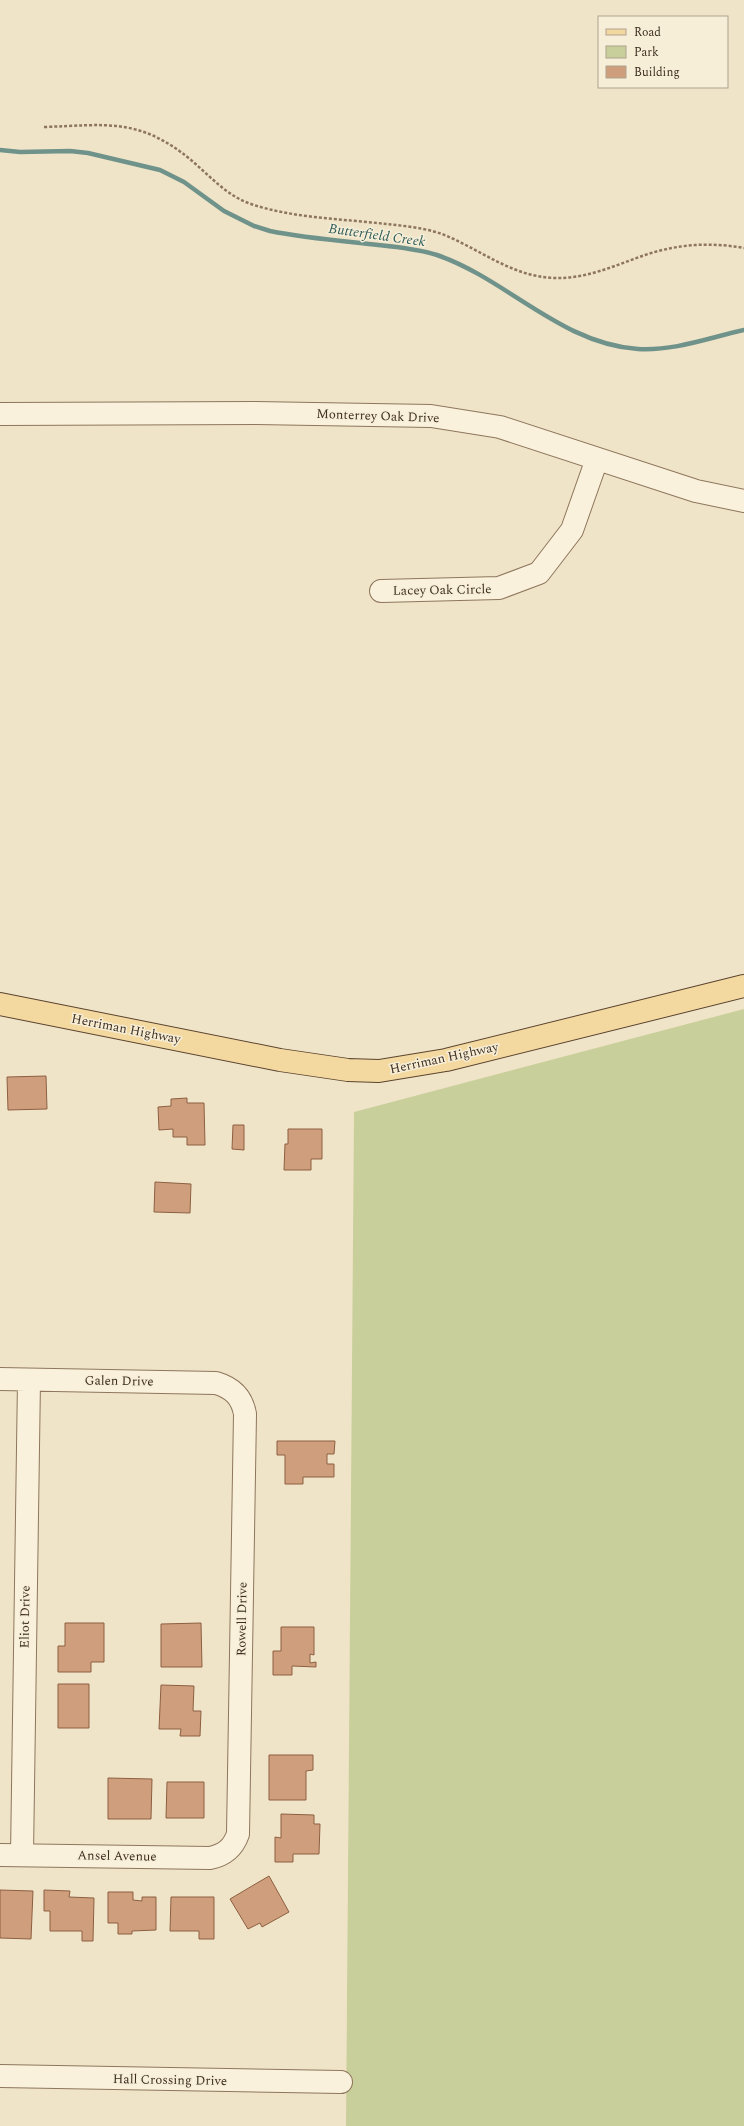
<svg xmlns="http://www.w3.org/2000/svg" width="744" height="2126" viewBox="0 0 744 2126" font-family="Spectral,serif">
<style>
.green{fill:#c9cf9b}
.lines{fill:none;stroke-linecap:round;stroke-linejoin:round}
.stream{stroke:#6f938a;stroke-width:4.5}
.building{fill:#cf9f7d;stroke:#8d5f41}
.minor-casing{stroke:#8d765c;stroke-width:24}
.major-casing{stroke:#5b4430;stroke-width:24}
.path{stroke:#8d765c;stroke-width:2.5;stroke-dasharray:3 2;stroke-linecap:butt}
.minor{stroke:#faf1dc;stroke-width:22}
.major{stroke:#f3d9a0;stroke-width:22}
.labels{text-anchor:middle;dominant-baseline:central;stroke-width:3;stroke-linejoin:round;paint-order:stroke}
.street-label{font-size:13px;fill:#3d2e20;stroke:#f7eed8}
.water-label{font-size:14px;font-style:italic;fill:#2f5d5a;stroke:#f7eed8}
</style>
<rect width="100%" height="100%" fill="#f0e4c8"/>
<!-- green -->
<path class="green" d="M744,1009V2126H346L354,1112Z"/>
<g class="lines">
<!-- stream -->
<path class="stream" d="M0,150L20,152L70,151L88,153L160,170L184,182L224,211L254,226L270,231C305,238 342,241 378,245C397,247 418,249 437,255C507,279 561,344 638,349C675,351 708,338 744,330"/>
</g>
<!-- building -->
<path class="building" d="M46,1076L47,1109L8,1110L7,1077Z
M187,1098V1103H204L205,1145H187V1137H173V1129L159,1130L158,1107L171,1106V1099Z
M233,1125H244V1150L232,1149Z
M288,1129H322V1159H311V1170H284L285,1144H288Z
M155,1182L191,1184L190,1213L154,1212Z
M277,1441H335L334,1454H327V1464H334V1477H303V1484H285V1455H277Z
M65,1623H104V1662H91V1672H58V1646H65Z
M201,1623L202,1667H161V1624Z
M281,1627H314V1655L310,1654V1663L316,1662V1667L292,1666V1675H273V1651H281Z
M58,1684H89V1728H58Z
M161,1685L194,1686L193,1711H201L200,1736H180L181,1729H159Z
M269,1755H313V1770L306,1771V1800H269Z
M108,1778L152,1779L151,1819H108Z
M167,1782H204V1818H166Z
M281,1814L314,1815V1824H320L319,1854H293V1862H275V1837L281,1838Z
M269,1876L289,1912L262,1927L260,1923L248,1929L230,1899Z
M0,1890L33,1891L31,1939L0,1938Z
M44,1890L70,1891L69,1897L94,1898L93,1941H82V1931H50V1911H44Z
M108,1892H133V1900L142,1901V1897H156V1930L132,1931V1934H118V1923H108Z
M171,1897H214V1939H199V1931H170Z"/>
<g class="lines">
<defs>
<path id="minor" d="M0,414L256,413L431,416L500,427L696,491L744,501
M381,591L499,588L539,573L572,530L597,459
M0,1379L216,1383C233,1388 242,1397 245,1414L238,1834C233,1848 225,1855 210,1858L0,1855
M22,1855L29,1380
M0,2076L341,2082"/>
<path id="major" d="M0,1004L280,1060L348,1070L379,1071L446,1060L744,986"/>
</defs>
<!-- minor casing -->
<use href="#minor" class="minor-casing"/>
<!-- major casing -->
<use href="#major" class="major-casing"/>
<!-- path -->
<path class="path" d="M44,127C106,125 139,117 191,160C210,176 227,196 251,204C292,218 343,219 387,224C405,226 425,228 442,234C480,249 512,277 555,278C587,279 616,265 645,255C678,244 710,242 744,248"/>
<!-- minor -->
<use href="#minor" class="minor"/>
<!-- major -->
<use href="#major" class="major"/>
</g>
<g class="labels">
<!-- street labels -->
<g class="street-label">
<text transform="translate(378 416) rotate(2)">Monterrey Oak Drive</text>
<text transform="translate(442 590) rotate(-1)">Lacey Oak Circle</text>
<text transform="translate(126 1029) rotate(11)">Herriman Highway</text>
<text transform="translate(444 1058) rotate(-12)">Herriman Highway</text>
<text transform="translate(119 1381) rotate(1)">Galen Drive</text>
<text transform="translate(25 1617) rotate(-89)">Eliot Drive</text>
<text transform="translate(242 1619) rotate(-89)">Rowell Drive</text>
<text transform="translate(117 1856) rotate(1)">Ansel Avenue</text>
<text transform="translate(170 2080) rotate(1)">Hall Crossing Drive</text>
</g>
<!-- water labels -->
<g class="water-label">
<text transform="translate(377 235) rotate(8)">Butterfield Creek</text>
</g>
</g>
<!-- legend -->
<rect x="598" y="16" width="130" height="72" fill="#f7eed8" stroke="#ada18e"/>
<rect x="606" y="29" width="20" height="6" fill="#f3d9a0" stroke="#ada18e"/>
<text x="634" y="36" font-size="12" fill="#3d2e20">Road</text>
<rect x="606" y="46" width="20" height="12" fill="#c9cf9b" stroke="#ada18e"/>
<text x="634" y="56" font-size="12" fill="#3d2e20">Park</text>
<rect x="606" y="66" width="20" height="12" fill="#cf9f7d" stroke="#ada18e"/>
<text x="634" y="76" font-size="12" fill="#3d2e20">Building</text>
</svg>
